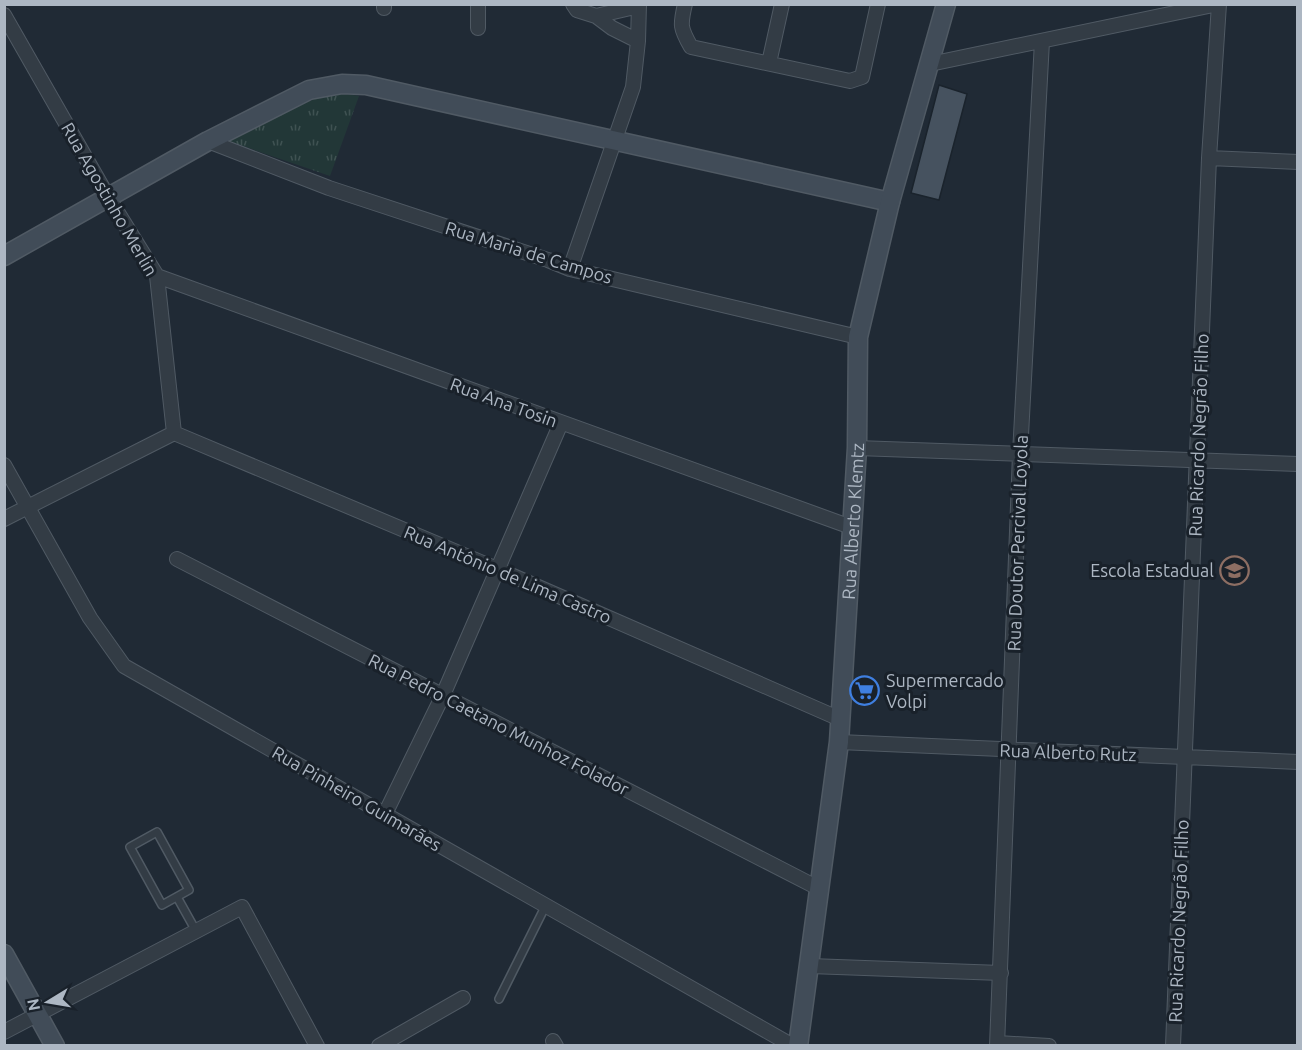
<svg xmlns="http://www.w3.org/2000/svg" width="1302" height="1050" viewBox="0 0 1302 1050" font-family="Ubuntu,sans-serif">
<style>
.grass{fill:url(#grass-tufts)}
.building{fill:#46525f;stroke:#1a232c;stroke-width:1.5}
.lines{fill:none;stroke-linecap:round;stroke-linejoin:round}
.lane-casing{stroke:#505a64;stroke-width:10}
.street-casing{stroke:#505a64;stroke-width:16}
.secondary-casing{stroke:#505a64;stroke-width:21}
.lane{stroke:#333c45;stroke-width:7}
.street{stroke:#333c45;stroke-width:14}
.secondary{stroke:#414c58;stroke-width:18}
.labels{text-anchor:middle;dominant-baseline:central;stroke-width:6;stroke-linejoin:round;paint-order:stroke}
.street-label{font-size:18px;fill:#adb7c3;stroke:#19212a}
.poi-label{font-size:18px;fill:#adb7c3;stroke:#19212a;text-anchor:end}
</style>
<defs>
<pattern id="grass-tufts" width="24" height="20" patternUnits="userSpaceOnUse" patternTransform="scale(1.5)"><rect width="24" height="20" fill="#223737"/><path d="M3 7l-1-3M5 7V3M7 7l1-3M15 17l-1-3M17 17v-4M19 17l1-3" fill="none" stroke="#3f5252"/></pattern>
</defs>
<rect width="100%" height="100%" fill="#202a35"/>
<!-- grass -->
<path class="grass" d="M340,93L359,96L330,176L228,141L314,99Z"/>
<!-- building -->
<path class="building" d="M939,85L967,94L939,200L911,193Z"/>
<g class="lines">
<defs>
<path id="lane" d="M157,832L189,890L162,905L130,847Z
M177,897L196,931
M499,999L546,905"/>
<path id="street" d="M384,4V8
M478,4V28
M573,4L577,10L596,16L612,28L638,41
M685,4C680,25 680,28 691,47L850,81L862,77L878,4
M4,15L108,197L157,276L174,433
M596,16L639,6
M769,63L782,4
M930,64L1218,4
M208,141L329,188L548,260L570,269L858,337
M1209,158L1298,162
M570,269L633,87L638,41L639,4
M157,276L851,527
M174,433L497,569L840,719
M857,448L1298,464
M4,465L90,618L124,666L793,1046
M4,519L174,433
M177,559L820,889
M839,742L1298,762
M385,814L443,695L561,423
M810,966L1001,973
M4,1032L242,907L317,1046
M553,1041L556,1046
M998,1043L1049,1046
M379,1046L463,998
M997,1046L1020,454L1042,41
M1173,1046L1209,158L1219,4"/>
<g id="secondary">
<path d="M4,256L208,141L309,90L342,84L366,85L890,202"/>
<path d="M4,954L55,1046"/>
<path id="s1" d="M798,1046L839,742L857,448L858,337L890,202L946,4"/>
</g>
</defs>
<!-- lane casing -->
<use href="#lane" class="lane-casing"/>
<!-- street casing -->
<use href="#street" class="street-casing"/>
<!-- secondary casing -->
<use href="#secondary" class="secondary-casing"/>
<!-- lane -->
<use href="#lane" class="lane"/>
<!-- street -->
<use href="#street" class="street"/>
<!-- secondary -->
<use href="#secondary" class="secondary"/>
</g>
<!-- icons -->
<defs>
<symbol id="school-ring" viewBox="-11 -11 22 22"><circle r="9.5" fill="#19212a" stroke="#8d6e63" stroke-width="1.5"/><path d="M0-5L7-2L0 1L-7-2ZM-4 1L0 2.5L4 1V4Q0 6-4 4Z" fill="#8d6e63"/></symbol>
<symbol id="supermarket-ring" viewBox="-11 -11 22 22"><circle r="9.5" fill="#19212a" stroke="#3f7fe0" stroke-width="1.5"/><path d="M-6-5.5h2.5l.6 2H6L4.5 2H-2.5L-4.4-4H-6ZM-1.5 3.2a1.3 1.3 0 1 0 .1 0ZM3 3.2a1.3 1.3 0 1 0 .1 0Z" fill="#3f7fe0"/></symbol>
</defs>
<g fill-rule="evenodd">
<use href="#school-ring" x="1218" y="554" width="33" height="33"/>
<use href="#supermarket-ring" x="848" y="674" width="33" height="33"/>
</g>
<g class="labels">
<!-- street labels -->
<g class="street-label">
<text transform="translate(110 199) rotate(60)">Rua Agostinho Merlin</text>
<text transform="translate(529 252) rotate(17)">Rua Maria de Campos</text>
<text transform="translate(504 402) rotate(20)">Rua Ana Tosin</text>
<text transform="translate(1198 435) rotate(-88)">Rua Ricardo Negrão Filho</text>
<text stroke="none"><textPath href="#s1" startOffset="528">Rua Alberto Klemtz</textPath></text>
<text transform="translate(1017 543) rotate(-88)">Rua Doutor Percival Loyola</text>
<text transform="translate(508 574) rotate(23)">Rua Antônio de Lima Castro</text>
<text transform="translate(499 724) rotate(27)">Rua Pedro Caetano Munhoz Folador</text>
<text transform="translate(1068 752) rotate(2)">Rua Alberto Rutz</text>
<text transform="translate(357 798) rotate(30)">Rua Pinheiro Guimarães</text>
<text transform="translate(1178 921) rotate(-88)">Rua Ricardo Negrão Filho</text>
</g>
<!-- poi labels -->
<g class="poi-label">
<text x="1214" y="570">Escola Estadual</text>
<text x="886" y="680" text-anchor="start">Supermercado<tspan x="886" dy="21">Volpi</tspan></text>
</g>
</g>
<!-- border -->
<rect width="1302" height="1050" fill="none" stroke="#adb7c3" stroke-width="12"/>
<!-- north arrow -->
<g transform="translate(48 1002) rotate(259)" stroke="#19212a" stroke-width="4.5" paint-order="stroke">
<path d="M0-4.5L10 22L0 15L-10 22Z" fill="#adb7c3"/>
<text y="-9" font-size="16" font-weight="bold" text-anchor="middle" fill="#adb7c3">N</text>
</g>
</svg>
